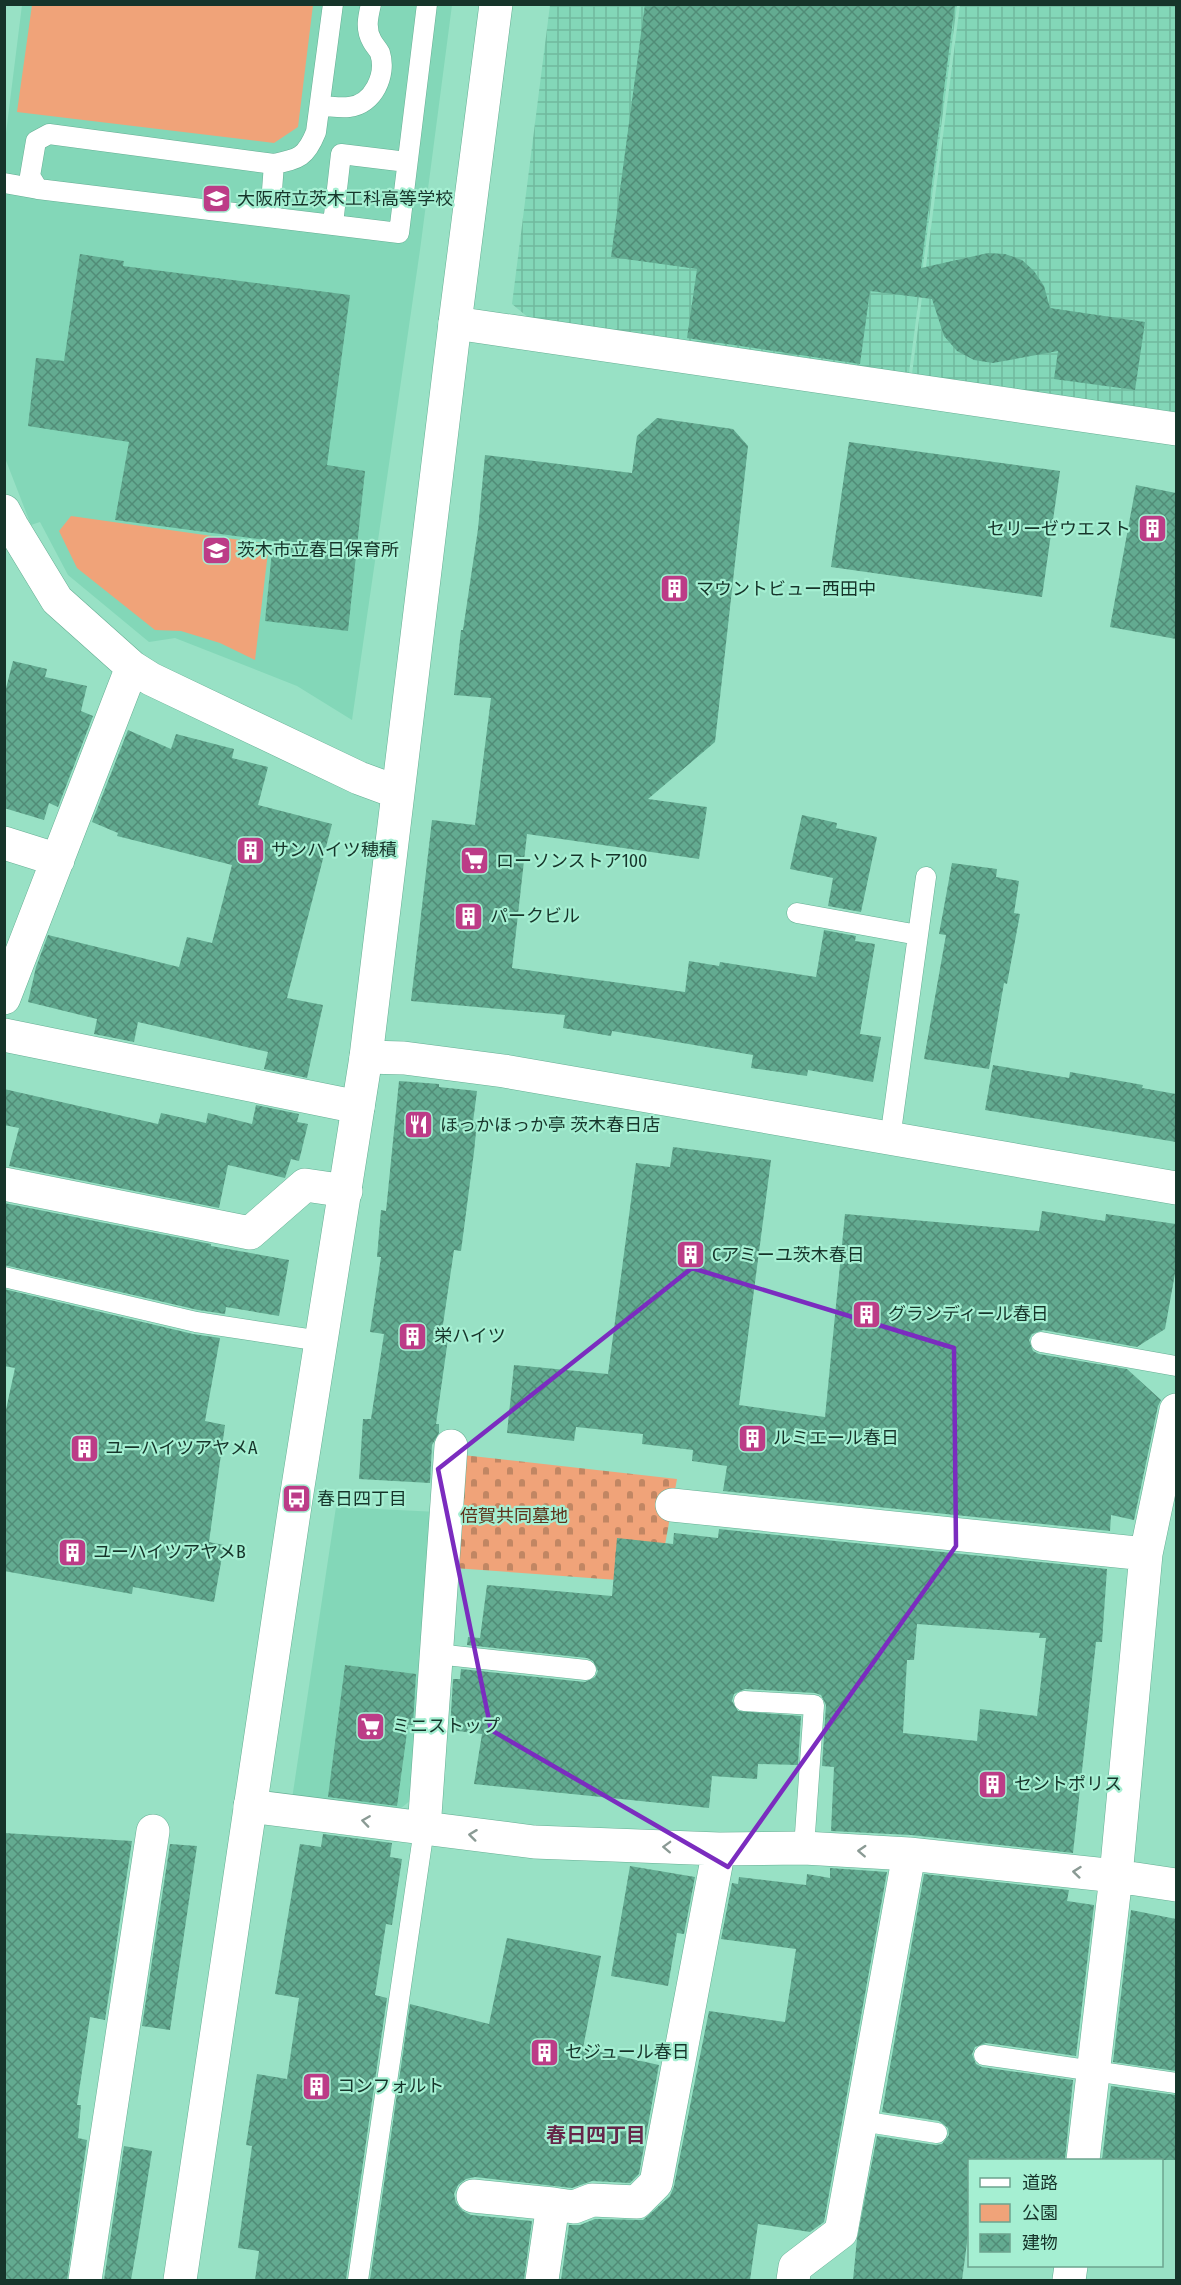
<svg xmlns="http://www.w3.org/2000/svg" width="1181" height="2285" viewBox="0 0 1181 2285" font-family="'Fira Sans Condensed','Noto Sans JP',sans-serif">
<style>
.built{fill:#83d7b8}
.industrial{fill:url(#industrial-grid)}
.cemetery{fill:url(#cemetery-stones)}
.park{fill:#f0a379}
.building{fill:url(#building-cross-hatch);fill-rule:evenodd}
.lines{fill:none;stroke-linecap:round;stroke-linejoin:round}
.service-casing{stroke:#65ae93;stroke-width:21}
.minor-casing{stroke:#65ae93;stroke-width:34}
.tertiary-casing{stroke:#65ae93;stroke-width:34}
.service{stroke:#fff;stroke-width:20}
.minor{stroke:#fff;stroke-width:33}
.tertiary{stroke:#fff;stroke-width:33}
.oneway{stroke:#8a9a94}
.marked{fill:none;stroke:#7b2cbf;stroke-width:4.5;stroke-linejoin:round}
.labels{text-anchor:middle;dominant-baseline:central;stroke-width:4.5;stroke-linejoin:round;paint-order:stroke}
.poi-label{font-size:18px;fill:#16342a;stroke:#a5efd2;text-anchor:start}
.park-label{font-size:18px;fill:#5d321a;stroke:#a5efd2}
.neighbourhood-label{font-size:20px;font-weight:bold;fill:#652649;stroke:#a5efd2}
</style>
<defs>
<pattern id="industrial-grid" width="8" height="8" patternUnits="userSpaceOnUse" patternTransform="scale(1.5)"><rect width="8" height="8" fill="#83d7b8"/><path d="M0 4h8M4 0v8" fill="none" stroke="#70b99e"/></pattern>
<pattern id="cemetery-stones" width="16" height="16" patternUnits="userSpaceOnUse" patternTransform="scale(1.5)"><rect width="16" height="16" fill="#f0a379"/><path d="M2 7V4a2 2 0 0 1 4 0v3zM10 15v-3a2 2 0 0 1 4 0v3z" fill="#c18663"/></pattern>
<pattern id="building-cross-hatch" width="8" height="8" patternUnits="userSpaceOnUse" patternTransform="scale(1.5)"><rect width="8" height="8" fill="#63ab91"/><path d="M0 0l8 8M0 8l8-8" fill="none" stroke="#518c77"/></pattern>
</defs>
<rect width="100%" height="100%" fill="#98e1c5"/>
<!-- built -->
<path class="built" d="M22,5H452L420,250L352,720L297,686L175,638L149,642L68,575L40,522L31,525L5,458L4,149Z
M336,1507L438,1512L412,1799L400,1809L292,1799Z"/>
<!-- industrial -->
<path class="industrial" d="M550,5H957L909,373L530,319L512,304Z
M960,5H1176V412L912,374Z"/>
<!-- cemetery -->
<path class="cemetery" d="M463,1455L677,1479L658,1583L454,1568Z"/>
<!-- park -->
<path class="park" d="M32,5H313L298,127L274,143L17,112Z
M71,516L269,544L255,660L220,643L181,631L155,630L77,568L59,531Z"/>
<!-- building -->
<path class="building" d="M645,4H955L921,268L988,253L1005,254L1022,260L1034,271L1044,286L1050,308L1145,322L1135,390L1054,379L1058,351L993,363L974,360L957,351L944,336L932,299L870,291L860,364L687,338L697,269L611,257Z
M80,254L124,261L123,266L350,295L327,465L365,471L348,631L265,621L273,541L115,520L129,442L28,426L36,358L64,361Z
M657,418L733,429L748,446L715,742L648,799L707,807L699,859L527,834L512,968L685,992L689,961L719,966L720,962L816,977L824,930L856,936L855,941L875,944L860,1034L881,1037L873,1082L808,1070L807,1076L751,1068L753,1055L612,1031L611,1036L563,1028L565,1015L411,1001L432,820L475,825L491,698L454,695L461,630H463L478,529L485,455L632,473L637,436Z
M849,442L1060,471L1042,597L831,567Z
M1136,485L1176,493V639L1110,627Z
M13,661L47,669L45,677L87,686L81,711L93,716L58,807L49,803L44,820L4,808V696Z
M128,730L171,749L176,734L234,749L232,758L268,767L258,805L332,824L287,998L323,1005L307,1078L264,1069L268,1052L138,1022L134,1042L94,1034L97,1019L28,1002L36,967L48,935L179,967L187,937L212,943L232,865L117,836L118,833L92,822Z
M802,815L837,823L836,828L877,837L861,912L828,906L833,878L790,869Z
M952,863L997,869L996,877L1019,881L1014,913L1020,914L1007,984L1004,983L989,1069L924,1059L946,935L939,934Z
M993,1065L1069,1078L1070,1072L1143,1085L1142,1088L1176,1094V1142L985,1110Z
M399,1081L439,1084V1087L477,1091L473,1122H477L474,1152L461,1251L454,1250L441,1338L448,1339L436,1424H439V1433L432,1445L430,1483L359,1479L363,1419H371L384,1334L370,1332L381,1257H377L381,1210L386,1211Z
M4,1089L158,1124L161,1113L206,1123L208,1113L252,1124L256,1105L299,1114L297,1122L308,1124L299,1161L291,1159L285,1178L228,1165L219,1208L9,1166L19,1128L4,1125Z
M673,1147L771,1160L739,1405L825,1417L845,1214L1039,1231L1042,1211L1105,1221L1106,1214L1176,1224V1268L1165,1329L1137,1347L1043,1330L1032,1334L1029,1340L1033,1351L1039,1354L1127,1369L1161,1400L1158,1406L1134,1520L1111,1515L1110,1531L723,1491L727,1466L692,1461L693,1450L642,1444L643,1434L576,1427L574,1441L507,1433L514,1365L608,1374L636,1163L670,1167Z
M4,1203L211,1244V1246L289,1260L279,1316L226,1307L225,1314L198,1310L4,1265Z
M4,1289L193,1334L220,1338L205,1421L225,1425L209,1542L224,1545L214,1602L133,1587L132,1594L4,1571V1419L15,1368L4,1366Z
M719,1529L1107,1569L1102,1642H1096L1073,1853L911,1835L831,1831L834,1767L822,1766L826,1705L821,1695L815,1693L745,1689L734,1694L732,1701L738,1711L801,1716L798,1765L758,1764L757,1779L712,1776L709,1808L474,1784L482,1734L450,1730L453,1679H460L461,1669L585,1682L595,1677L598,1671L593,1661L587,1658L467,1645L468,1637L480,1638L487,1585L612,1596L617,1538L673,1544L674,1533L718,1538ZM917,1624L1040,1633L1039,1638H1046L1037,1716L980,1709L977,1741L903,1733L907,1660H914Z
M345,1665L416,1674L413,1725H408L397,1806L328,1797Z
M4,1833L132,1841L105,2020L90,2017L77,2105H81L78,2138L87,2140L67,2280H4Z
M323,1834L392,1843L390,1857L402,1859L392,1925L386,1924L375,1995L387,1998L346,2280H255L259,2251L238,2248L252,2146L246,2145L257,2074L287,2079L299,1998L275,1994L300,1844L321,1847Z
M170,1844L197,1846L170,2030L142,2026Z
M630,1866L695,1877L684,1934L677,1933L668,1986L611,1976Z
M830,1868L887,1872L824,2222L810,2232L758,2224L750,2280H561L569,2225H580L595,2219L643,2220L670,2196L674,2186L709,2011L785,2022L796,1949L721,1939L732,1883L738,1884L739,1877L806,1885L807,1874L830,1878Z
M924,1874L1069,1890L1067,1901L1094,1905L1076,2056L986,2043L975,2047L972,2054L976,2064L982,2067L1073,2080L1065,2160H969V2228L962,2280H853L857,2239L877,2136L936,2145L942,2144L949,2135L948,2128L939,2121L882,2112Z
M1131,1910L1176,1919V2071L1113,2062Z
M507,1938L601,1956L583,2048L659,2065L639,2174L630,2183L592,2181L572,2188L475,2177L466,2179L458,2185L454,2194L456,2203L463,2211L471,2215L532,2221L524,2280H370L410,2004L489,2024Z
M1111,2086L1176,2095V2160H1102Z
M124,2146L152,2151L138,2240L131,2280H104Z"/>
<g class="lines">
<defs>
<path id="service" d="M333,4L316,132C306,157 299,159 274,164L49,134L36,141L30,176L38,189L399,233L427,4
M320,106C329,106 339,108 349,107C373,105 387,75 380,53C378,49 374,45 372,41C365,29 368,17 371,4
M4,183L38,189
M270,217L274,164
M333,224L341,154L407,162
M797,913L918,935
M890,1139L926,877
M4,1277L196,1322L321,1341
M1041,1342L1176,1366
M436,1654L586,1670
M744,1701L814,1705L804,1848
M984,2055L1176,2083
M861,2121L937,2133
M358,2280L424,1829"/>
<path id="minor" d="M455,323L1176,429
M4,511L12,526L57,600L132,667L151,679L359,778L397,792
M4,843L58,860
M4,998L132,667
M4,1035L358,1107
M366,1057L404,1058L504,1071L1176,1188
M4,1184L250,1233L305,1185L346,1191
M672,1505L1146,1554
M250,1806L534,1842L719,1849L804,1848L909,1854L1116,1876L1176,1885
M424,1829L451,1446
M1083,2160L1116,1876L1146,1554L1176,1410
M473,2196L553,2204
M85,2280L153,1831
M542,2280L553,2204L574,2207L592,2200L637,2202L656,2183L719,1849
M793,2280L795,2267L841,2232L909,1854
M1069,2280L1071,2266"/>
<path id="tertiary" d="M180,2280L296,1499L366,1057L455,323L496,4"/>
</defs>
<!-- service casing -->
<use href="#service" class="service-casing"/>
<!-- minor casing -->
<use href="#minor" class="minor-casing"/>
<!-- tertiary casing -->
<use href="#tertiary" class="tertiary-casing"/>
<!-- service -->
<use href="#service" class="service"/>
<!-- minor -->
<use href="#minor" class="minor"/>
<!-- tertiary -->
<use href="#tertiary" class="tertiary"/>
</g>
<!-- one-way arrows -->
<defs><path id="oneway-chevron" d="M-2-3.5L2.5 0L-2 3.5" fill="none" stroke-width="1.6" stroke-linecap="round" stroke-linejoin="round" transform="scale(1.5)"/></defs>
<g class="oneway">
<use href="#oneway-chevron" transform="translate(366 1821) rotate(-172)"/>
<use href="#oneway-chevron" transform="translate(473 1835) rotate(-173)"/>
<use href="#oneway-chevron" transform="translate(667 1847) rotate(-178)"/>
<use href="#oneway-chevron" transform="translate(862 1851) rotate(-177)"/>
<use href="#oneway-chevron" transform="translate(1077 1872) rotate(-174)"/>
</g>
<!-- marked area -->
<path class="marked" d="M692,1268L954,1348L956,1546L728,1867L491,1730L438,1469Z"/>
<!-- icons -->
<defs>
<symbol id="school-square" viewBox="-11 -11 22 22"><rect x="-9" y="-9" width="18" height="18" rx="4" fill="#bc3c87" stroke="#a5efd2"/><path d="M0-5L7-2L0 1L-7-2ZM-4 1L0 2.5L4 1V4Q0 6-4 4Z" fill="#fff"/></symbol>
<symbol id="building-square" viewBox="-11 -11 22 22"><rect x="-9" y="-9" width="18" height="18" rx="4" fill="#bc3c87" stroke="#a5efd2"/><path d="M-4-6H4V6H1V3H-1V6H-4ZM-2.5-4.3h1.7v1.8h-1.7ZM.8-4.3h1.7v1.8H.8ZM-2.5-1h1.7V.8h-1.7ZM.8-1h1.7V.8H.8Z" fill="#fff"/></symbol>
<symbol id="supermarket-square" viewBox="-11 -11 22 22"><rect x="-9" y="-9" width="18" height="18" rx="4" fill="#bc3c87" stroke="#a5efd2"/><path d="M-6-5.5h2.5l.6 2H6L4.5 2H-2.5L-4.4-4H-6ZM-1.5 3.2a1.3 1.3 0 1 0 .1 0ZM3 3.2a1.3 1.3 0 1 0 .1 0Z" fill="#fff"/></symbol>
<symbol id="restaurant-square" viewBox="-11 -11 22 22"><rect x="-9" y="-9" width="18" height="18" rx="4" fill="#bc3c87" stroke="#a5efd2"/><path d="M-5-6h1v4h1v-4h1v4h1v-4h1v5L-1.5 .5V6h-2V.5L-5-1ZM5-6V6H3V1.5H1.5Q1.5-4 5-6Z" fill="#fff"/></symbol>
<symbol id="bus-square" viewBox="-11 -11 22 22"><rect x="-9" y="-9" width="18" height="18" rx="4" fill="#bc3c87" stroke="#a5efd2"/><path d="M-5-6H5V4H4V6H2V4H-2V6H-4V4H-5ZM-3.5-4V0h7V-4ZM-3.5 1.2v1.5H-2V1.2ZM2 1.2v1.5H3.5V1.2Z" fill="#fff"/></symbol>
</defs>
<g fill-rule="evenodd">
<use href="#school-square" x="200" y="182" width="33" height="33"/>
<use href="#building-square" x="1136" y="512" width="33" height="33"/>
<use href="#school-square" x="200" y="534" width="33" height="33"/>
<use href="#building-square" x="658" y="572" width="33" height="33"/>
<use href="#building-square" x="234" y="834" width="33" height="33"/>
<use href="#supermarket-square" x="458" y="844" width="33" height="33"/>
<use href="#building-square" x="452" y="900" width="33" height="33"/>
<use href="#restaurant-square" x="402" y="1108" width="33" height="33"/>
<use href="#building-square" x="674" y="1238" width="33" height="33"/>
<use href="#building-square" x="850" y="1298" width="33" height="33"/>
<use href="#building-square" x="396" y="1320" width="33" height="33"/>
<use href="#building-square" x="736" y="1422" width="33" height="33"/>
<use href="#building-square" x="68" y="1432" width="33" height="33"/>
<use href="#bus-square" x="280" y="1482" width="33" height="33"/>
<use href="#building-square" x="56" y="1536" width="33" height="33"/>
<use href="#supermarket-square" x="354" y="1710" width="33" height="33"/>
<use href="#building-square" x="976" y="1768" width="33" height="33"/>
<use href="#building-square" x="528" y="2036" width="33" height="33"/>
<use href="#building-square" x="300" y="2070" width="33" height="33"/>
</g>
<g class="labels">
<!-- poi labels -->
<g class="poi-label">
<text x="237" y="199">大阪府立茨木工科高等学校</text>
<text x="1131" y="529" text-anchor="end">セリーゼウエスト</text>
<text x="237" y="550">茨木市立春日保育所</text>
<text x="696" y="589">マウントビュー西田中</text>
<text x="271" y="850">サンハイツ穂積</text>
<text x="496" y="861">ローソンストア100</text>
<text x="490" y="916">パークビル</text>
<text x="440" y="1125">ほっかほっか亭 茨木春日店</text>
<text x="712" y="1255">Cアミーユ茨木春日</text>
<text x="888" y="1314">グランディール春日</text>
<text x="434" y="1336">栄ハイツ</text>
<text x="773" y="1438">ルミエール春日</text>
<text x="105" y="1448">ユーハイツアヤメA</text>
<text x="317" y="1499">春日四丁目</text>
<text x="93" y="1552">ユーハイツアヤメB</text>
<text x="392" y="1726">ミニストップ</text>
<text x="1014" y="1784">セントポリス</text>
<text x="565" y="2052">セジュール春日</text>
<text x="337" y="2086">コンフォルト</text>
</g>
<!-- park labels -->
<g class="park-label">
<text x="514" y="1516">倍賀共同墓地</text>
</g>
<!-- neighbourhood labels -->
<g class="neighbourhood-label">
<text x="596" y="2135">春日四丁目</text>
</g>
</g>
<!-- border -->
<rect width="1181" height="2285" fill="none" stroke="#16342a" stroke-width="12"/>
<!-- legend -->
<rect x="968" y="2159" width="195" height="108" fill="#a5efd2" stroke="#6ca48f" stroke-width="1.5"/>
<rect x="980" y="2178" width="30" height="9" fill="#ffffff" stroke="#6ca48f" stroke-width="1.5"/>
<text x="1022" y="2189" font-size="18" fill="#16342a">道路</text>
<rect x="980" y="2204" width="30" height="18" fill="#f0a379" stroke="#6ca48f" stroke-width="1.5"/>
<text x="1022" y="2219" font-size="18" fill="#16342a">公園</text>
<rect x="980" y="2234" width="30" height="18" fill="url(#building-cross-hatch)" stroke="#6ca48f" stroke-width="1.5"/>
<text x="1022" y="2249" font-size="18" fill="#16342a">建物</text>
</svg>
